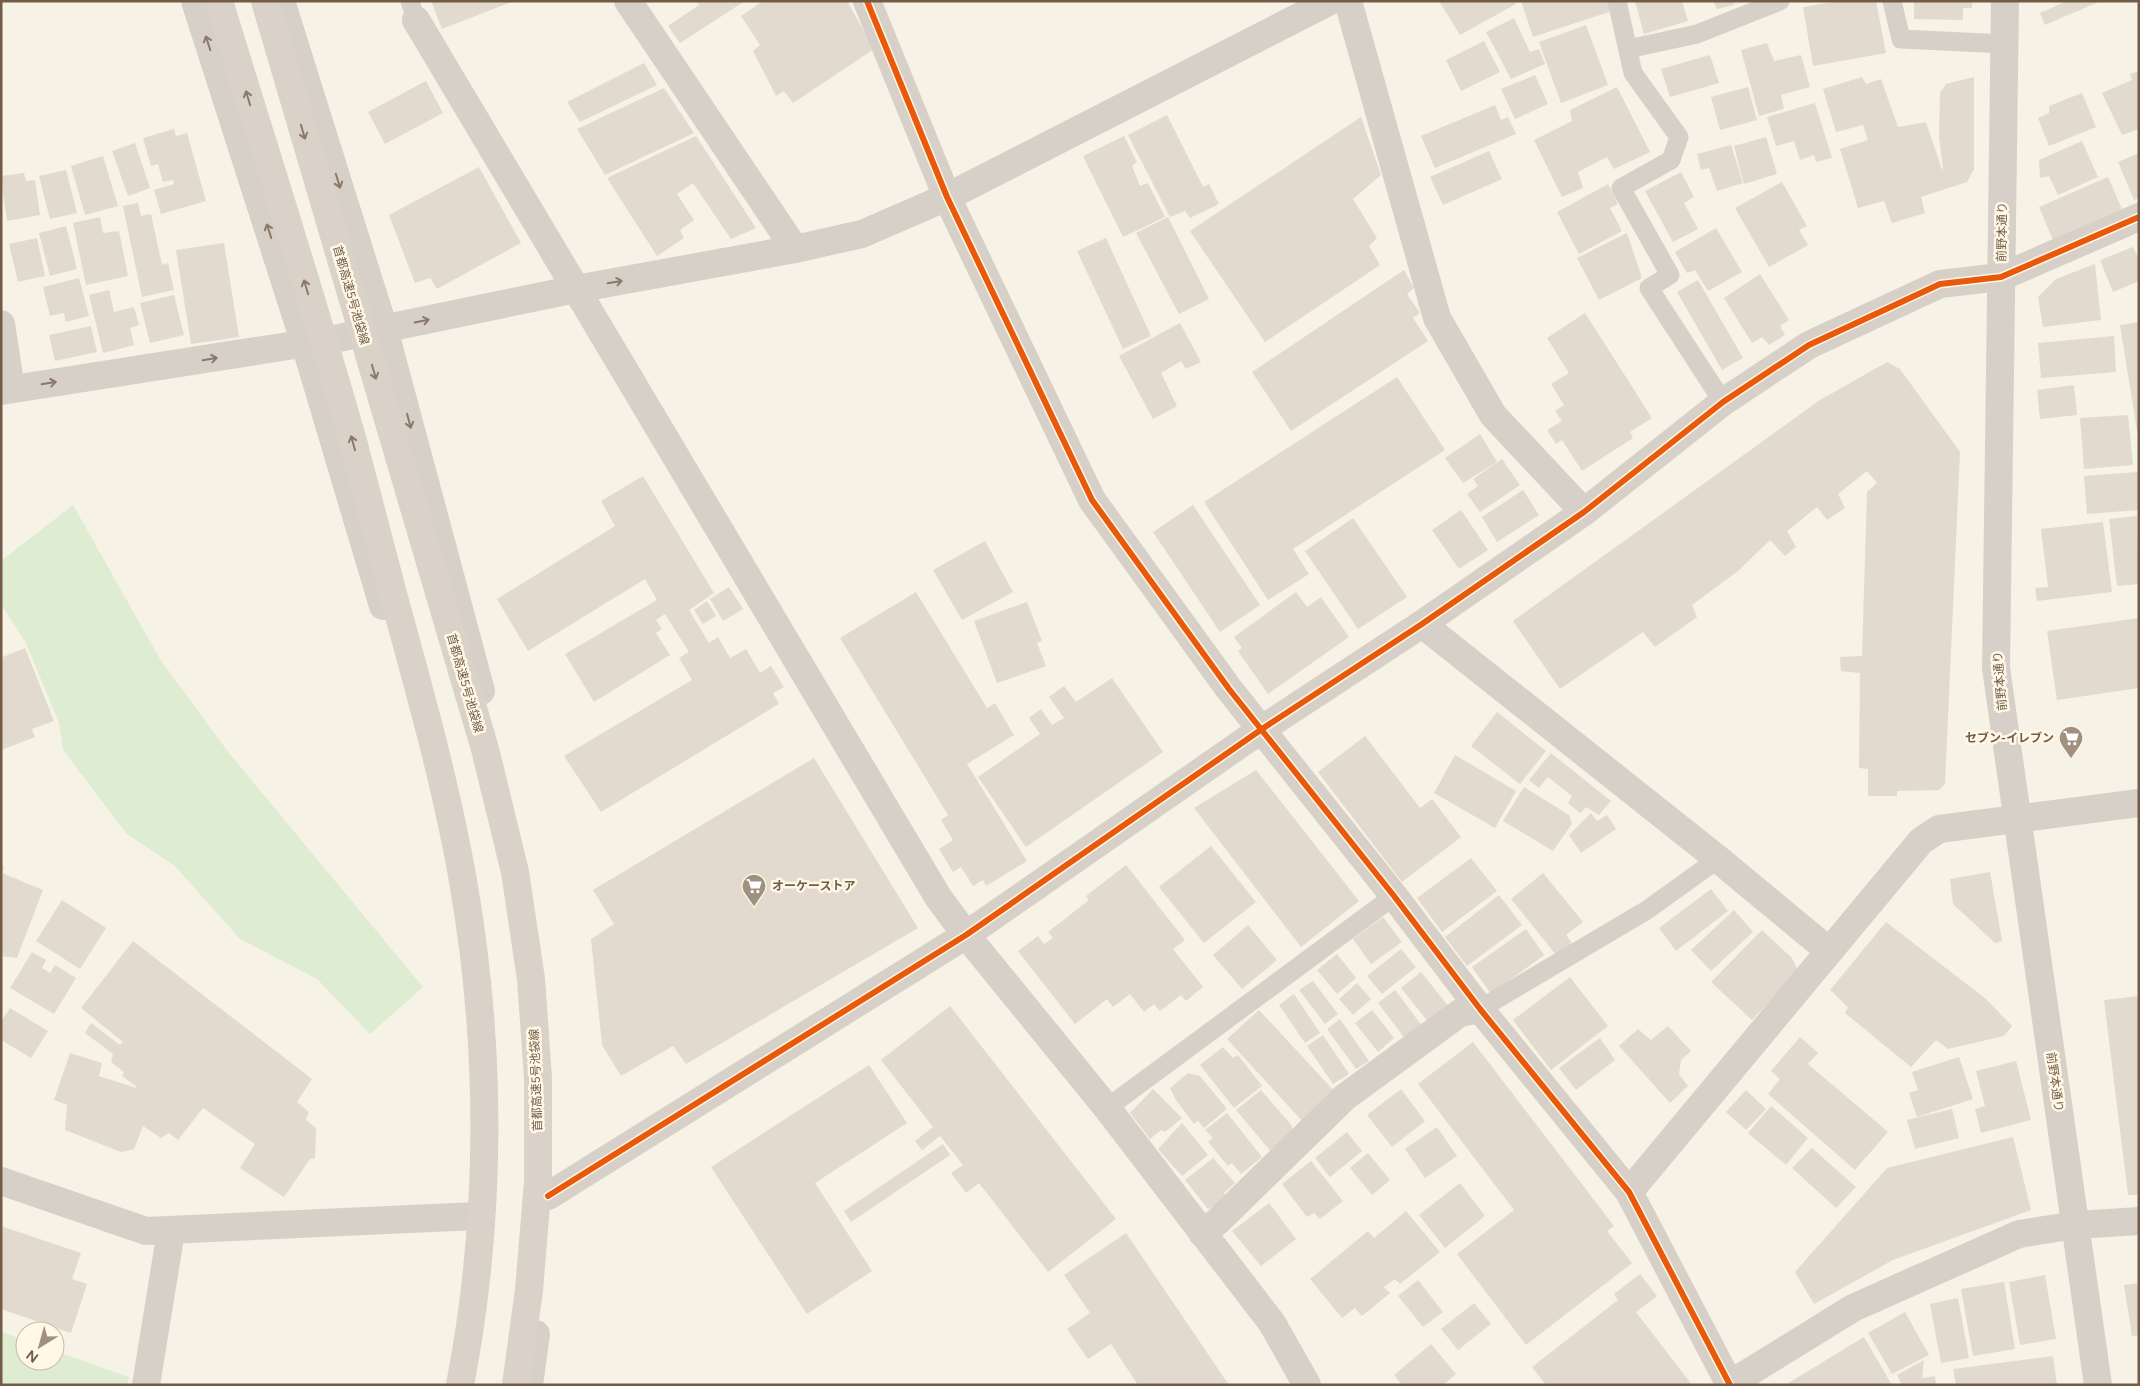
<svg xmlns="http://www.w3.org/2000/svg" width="2140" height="1386" viewBox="0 0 2140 1386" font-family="Figtree,'Noto Sans JP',sans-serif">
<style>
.green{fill:#deedd1}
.building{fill:#e2dace}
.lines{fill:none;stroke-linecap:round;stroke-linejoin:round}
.lane{stroke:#d7d0c9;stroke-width:19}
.street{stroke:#d7d0c9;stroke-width:28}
.secondary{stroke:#d7d0c9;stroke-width:28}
.highway{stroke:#dad1c8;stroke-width:28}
.cycleway-casing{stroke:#fff8e6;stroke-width:9}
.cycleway{stroke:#e8590c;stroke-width:6}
.oneway{stroke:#8b7968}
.oneway2{stroke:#8c7968}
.labels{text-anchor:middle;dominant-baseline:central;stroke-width:5;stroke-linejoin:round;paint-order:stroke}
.street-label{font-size:12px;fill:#725c48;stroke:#fff8e6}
.poi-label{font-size:12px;font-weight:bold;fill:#725c48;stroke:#fff8e6;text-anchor:end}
</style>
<rect width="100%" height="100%" fill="#f6f2e6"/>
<!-- green -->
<path class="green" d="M73,505L160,659L229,753L423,987L370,1034L317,979L240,939L175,866L127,834L63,750L59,723L26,643L1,604V561Z
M1,1332L25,1340V1361H55V1351L129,1377L128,1385H1Z"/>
<!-- building -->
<path class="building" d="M431,1H514L442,29Z
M697,1H745L680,43L668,26L699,5Z
M763,1H847L874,49L793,103L784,91L776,96L753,51L760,45L741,16Z
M1439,1H1515L1516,4L1460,35Z
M1521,1H1609L1612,11L1533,37Z
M1635,1H1682L1688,21L1644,34Z
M1713,1H1733L1734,5L1717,9Z
M1839,1H1876L1886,53L1813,66L1803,7Z
M1914,1H1972V8H1963V20L1914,19Z
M2067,1H2101L2045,25L2040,13Z
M1514,18L1530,52L1539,49L1545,64L1511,79L1486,32Z
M1586,25L1608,85L1561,103L1539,42Z
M1484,41L1500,72L1461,91L1446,60Z
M1767,43L1774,61L1801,55L1810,87L1781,95L1784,109L1759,116L1741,50Z
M1710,55L1719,83L1670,97L1661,69Z
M644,63L657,85L580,122L567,102Z
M2139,71V129L2122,135L2102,93L2132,80L2130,74Z
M1535,75L1548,104L1515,119L1501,89Z
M1862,77L1866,84L1881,79L1898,127L1926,122L1942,170L1943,168L1939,137L1940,93L1946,84L1974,77V169L1967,182L1921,197L1925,213L1892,223L1884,201L1858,208L1840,149L1868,140L1863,125L1836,132L1823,89Z
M426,81L443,113L385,144L368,112Z
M1617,87L1650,152L1614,169L1607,157L1578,172L1583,188L1562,197L1534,140L1572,121L1570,110Z
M1748,87L1757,120L1720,130L1711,97Z
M664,88L694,133L605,175L577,129Z
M2082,93L2096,127L2049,146L2038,118L2049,113V106Z
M1815,103L1832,158L1816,162L1814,155L1800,160L1794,141L1776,146L1767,117Z
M1495,105L1501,120L1508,117L1516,134L1435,168L1421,136Z
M1167,115L1203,187L1209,184L1219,204L1190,218L1185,211L1170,217L1128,135Z
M1361,117L1381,175L1353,199L1377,238L1369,246L1380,265L1265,342L1190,231Z
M174,129L176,136L187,133L206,201L161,214L154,190L174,184L173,180L163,182L158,164L151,166L143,138Z
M696,136L756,228L731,239L693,183L677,194L694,220L680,230L684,238L657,256L607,178Z
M1124,136L1137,162L1132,166L1140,186L1148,183L1165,217L1123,237L1083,156Z
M1766,137L1777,174L1744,184L1734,146Z
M2082,141L2098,177L2058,195L2049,176L2040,178L2039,160Z
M135,143L150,188L128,196L112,151Z
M1731,145L1743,183L1717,191L1709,168L1701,170L1697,154Z
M1489,151L1502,179L1443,205L1430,177Z
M2139,153V198L2134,200L2118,162Z
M103,156L118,206L85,215L71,166Z
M479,167L521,243L437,289L430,278L415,283L389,215Z
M66,170L77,213L50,219L39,176Z
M1681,172L1694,197L1684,203L1698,229L1673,242L1645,191Z
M24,173L26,181L35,180L40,215L7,221L1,176Z
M2108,177L2122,209L2053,240L2039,207Z
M1782,182L1807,226L1799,230L1808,245L1769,267L1735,208Z
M1608,184L1618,204L1610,208L1622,231L1579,254L1557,212Z
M138,203L141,216L151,214L162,265L168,263L174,290L142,297L123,206Z
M100,217L103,233L119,231L128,276L86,285L73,223Z
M1168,217L1209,299L1179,314L1136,233Z
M66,226L77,269L50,276L39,233Z
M1716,228L1742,272L1708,291L1695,270L1687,273L1675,252Z
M1627,233L1642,278L1599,300L1577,258Z
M37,238L45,276L18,282L9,244Z
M1106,238L1151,336L1123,349L1077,251Z
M224,243L239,337L191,344L176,250Z
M2133,247L2139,259V281L2113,292L2100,260Z
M2095,264L2101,320L2043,327L2038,297L2056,279Z
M1404,270L1414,288L1407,294L1420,313L1413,318L1428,341L1291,431L1252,372Z
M1760,274L1789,320L1780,326L1785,335L1769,345L1762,337L1752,343L1724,298Z
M79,278L89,316L66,322L64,313L50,316L43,287Z
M1698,280L1743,358L1722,370L1677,292Z
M109,290L114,312L134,307L139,325L130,328L134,345L103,353L89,295Z
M174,295L184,335L150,343L140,303Z
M1585,313L1652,418L1630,432L1633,438L1582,471L1562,440L1556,444L1547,430L1562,421L1555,411L1564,405L1551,384L1569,373L1547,338Z
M2139,322V437H2138L2120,325Z
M1180,323L1201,362L1186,369L1181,361L1161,373L1177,406L1153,419L1119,356Z
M91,326L97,352L55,361L49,335Z
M2114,336L2116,372L2041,378L2038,343Z
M1887,362L1900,369L1960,452L1945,784L1939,790L1897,791V796H1868V769L1859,768L1860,673L1841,671L1840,657L1862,656L1867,492L1877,483L1867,471L1838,494L1845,508L1827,520L1817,507L1787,531L1796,547L1785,556L1770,540L1738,571L1692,605L1697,617L1655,647L1643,632L1560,689L1513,621L1820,400Z
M1397,377L1445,450L1293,549L1309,574L1268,600L1204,502Z
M2074,385L2077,415L2040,419L2037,390Z
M2128,415L2133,465L2084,469L2080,418Z
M1480,434L1497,462L1463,483L1445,458Z
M1502,459L1520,485L1480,512L1467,494L1478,486L1473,479Z
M2138,472L2139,510L2087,514L2084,476Z
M643,476L714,593L689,610L709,643L718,637L730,658L746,649L760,673L771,666L784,687L773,693L779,704L601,812L564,756L692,680L679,658L689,652L665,614L656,620L662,629L656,633L670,655L594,702L565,654L657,600L645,579L528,651L497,599L615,526L601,501Z
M1523,490L1539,515L1497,542L1482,517Z
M1193,505L1260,605L1220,632L1153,532Z
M1461,510L1488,550L1459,569L1432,530Z
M2137,516L2139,584L2117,586L2109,519Z
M1353,518L1407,597L1358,629L1305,551Z
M2103,522L2112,592L2037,601L2035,588L2048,587L2041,529Z
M985,541L1013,592L962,620L933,570Z
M729,587L743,609L723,621L710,599Z
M916,592L987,708L995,703L1014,735L967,764L1027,861L986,886L983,880L973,886L961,867L953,872L939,849L953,840L941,820L948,815L840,638Z
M1296,592L1307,607L1321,597L1349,637L1268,694L1238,651L1242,648L1234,637Z
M707,601L716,616L703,624L694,610Z
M1027,602L1042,641L1037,643L1046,666L997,683L974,621Z
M2139,618V688L2057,700L2047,631Z
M25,648L54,721L32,729L35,737L1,750V652L3,657Z
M1112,678L1163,752L1026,847L978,777L1040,734L1029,718L1041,709L1052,725L1064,718L1049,697L1064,686L1076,702Z
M1497,712L1546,751L1520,784L1471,746Z
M1365,736L1420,808L1432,799L1461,837L1402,882L1318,772Z
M1551,753L1611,801L1599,815L1586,807L1580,813L1568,803L1572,796L1548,777L1539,788L1529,780Z
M1455,755L1516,791L1495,828L1434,793Z
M814,758L918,928L686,1064L673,1046L621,1076L602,1045L591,939L614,924L593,890Z
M1256,770L1359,901L1301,947L1194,808Z
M1524,787L1569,815L1572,824L1553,851L1503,821Z
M1591,813L1597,821L1607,815L1616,829L1581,853L1569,835Z
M1211,846L1256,902L1204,943L1159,887Z
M1471,858L1497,891L1442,932L1417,898Z
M1,865L4,866L2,873L43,890L17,958L1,956Z
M1126,865L1185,940L1173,949L1203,987L1186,1001L1181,995L1160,1011L1154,1004L1144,1012L1130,994L1113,1007L1107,999L1075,1024L1018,951L1038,936L1044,944L1053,938L1048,932L1089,900L1086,896Z
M1990,872L2002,941L1995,943L1953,904L1950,879Z
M1543,873L1583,922L1566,935L1572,943L1557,956L1511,899Z
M1711,889L1728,911L1676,951L1659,928Z
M1499,895L1522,925L1467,966L1445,937Z
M62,900L106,928L80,969L36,941Z
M1734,910L1753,932L1711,971L1691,950Z
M1383,917L1402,942L1371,964L1353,939Z
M1886,922L1986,999L2012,1026L2004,1036L1948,1049L1936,1040L1911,1067L1845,1013L1848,1007L1830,990Z
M1248,925L1277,960L1242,989L1213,955Z
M1526,929L1544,955L1491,994L1472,967Z
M1762,930L1792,958L1798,971L1752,1020L1711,982Z
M133,941L312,1079L297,1102L309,1112L306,1120L316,1128L315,1158L310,1159L284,1197L240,1168L255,1144L203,1108L178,1140L169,1133L161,1138L143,1126L134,1149L121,1152L65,1130L67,1105L54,1100L70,1053L102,1063L99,1076L136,1088L137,1087L122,1076L124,1072L111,1062L113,1054L85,1033L91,1023L120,1045L123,1042L81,1008Z
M1401,949L1416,967L1382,994L1367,976Z
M32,952L46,960L42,968L50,973L55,965L76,978L54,1014L10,988Z
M1337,954L1356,978L1337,994L1317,970Z
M1421,972L1450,1008L1430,1024L1401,988Z
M1570,977L1608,1026L1551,1070L1513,1020Z
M1313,981L1338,1014L1325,1024L1299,990Z
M1357,983L1371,999L1353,1015L1339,999Z
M1395,990L1423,1027L1406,1040L1378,1003Z
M1294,994L1320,1033L1305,1043L1279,1005Z
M2139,996V1195H2128L2104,1000Z
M950,1006L1116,1219L1048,1272L979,1183L966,1193L951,1173L963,1165L940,1136L922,1150L915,1141L933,1127L881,1060Z
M10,1008L48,1031L31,1058L1,1040V1022Z
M1259,1010L1336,1093L1304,1123L1227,1039Z
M1372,1010L1394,1038L1378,1052L1355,1023Z
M1340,1019L1369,1061L1356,1069L1327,1029Z
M1668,1026L1691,1051L1681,1060L1679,1074L1688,1086L1670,1103L1619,1046L1638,1029L1651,1040Z
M1323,1035L1349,1074L1333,1084L1307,1046Z
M1800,1037L1818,1053L1808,1064L1888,1132L1855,1170L1768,1094L1780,1079L1771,1071Z
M1600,1038L1615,1060L1576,1090L1559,1068Z
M1473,1042L1614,1226L1607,1231L1632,1263L1526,1345L1457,1254L1514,1210L1418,1084Z
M1223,1047L1233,1058L1238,1055L1262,1086L1234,1108L1200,1065Z
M1959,1057L1973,1099L1917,1117L1909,1093L1918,1090L1912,1072Z
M2016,1061L2031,1120L1981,1133L1975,1109L1985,1106L1976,1071Z
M869,1065L907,1123L815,1183L872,1271L807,1314L711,1167Z
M1188,1073L1200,1076L1227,1109L1204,1128L1198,1121L1194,1124L1176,1100L1170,1088Z
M1153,1089L1182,1118L1165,1132L1161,1130L1150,1139L1130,1113Z
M1401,1089L1425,1121L1392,1147L1367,1115Z
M1261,1090L1292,1126L1291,1139L1273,1154L1236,1110Z
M1746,1090L1766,1109L1746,1130L1726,1112Z
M1771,1106L1808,1138L1786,1165L1748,1133Z
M1952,1109L1959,1138L1915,1149L1907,1120Z
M1227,1113L1262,1157L1241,1174L1232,1163L1228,1166L1208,1142L1213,1138L1205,1130Z
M1182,1123L1208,1155L1182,1176L1158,1149Z
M1437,1127L1457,1156L1425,1178L1405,1149Z
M1347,1132L1362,1151L1330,1177L1315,1158Z
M2013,1137L2031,1210L1893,1260L1814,1304L1795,1272L1887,1168Z
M943,1144L950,1155L851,1222L844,1211Z
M1812,1148L1856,1187L1836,1208L1792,1168Z
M1368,1153L1390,1180L1372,1195L1350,1168Z
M1213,1158L1235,1183L1224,1193L1227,1198L1208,1209L1185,1180Z
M1311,1161L1343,1201L1320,1219L1314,1213L1307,1217L1282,1184Z
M1460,1183L1485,1216L1445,1248L1419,1215Z
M1269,1203L1296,1239L1261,1266L1232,1231Z
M1406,1211L1440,1252L1400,1284L1395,1279L1384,1287L1390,1293L1362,1316L1355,1308L1342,1318L1310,1279L1368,1231L1374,1238Z
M1,1226L81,1253L72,1279L87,1284L71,1333L1,1309Z
M1126,1233L1229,1385H1138L1111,1344L1088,1359L1067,1329L1090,1313L1064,1275Z
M1640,1274L1657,1296L1636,1312L1692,1385H1546L1532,1367L1618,1300L1614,1294Z
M2045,1275L2056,1339L2020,1345L2009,1282Z
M1418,1280L1443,1312L1423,1327L1398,1296Z
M2004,1282L2015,1349L1973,1356L1961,1289Z
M2139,1283V1335L2132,1336L2124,1285Z
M1958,1298L1969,1358L1941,1363L1930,1304Z
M1474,1303L1491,1324L1458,1350L1441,1329Z
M1905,1312L1929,1355L1892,1374L1868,1333Z
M1864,1337L1892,1385H1785Z
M1431,1344L1456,1374L1443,1385H1402L1394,1375Z
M2053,1356L2057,1385H1956L1953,1369Z
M1924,1360L1922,1378L1935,1376L1936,1385H1902L1897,1375Z"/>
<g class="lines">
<!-- lane -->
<path class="lane" d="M410,1L416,20
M1617,1L1633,73L1679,137L1671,160L1621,188L1670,275L1649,288L1723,402
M1892,1L1901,39L2005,44
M1628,49L1697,34L1780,1
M1480,1009L1647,910L1718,859
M1107,1108L1394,896"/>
<!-- street -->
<path class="street" d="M195,1L305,344L383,606
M628,1L795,249
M867,1L947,197L1092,500L1229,689L1394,896L1480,1009L1629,1192L1730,1385
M1348,1L1437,318L1493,415L1584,512
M416,20L938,897L966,935L1107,1108L1272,1323L1307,1385
M1,324L11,389
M1,391L339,338L576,289L795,249L862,234L947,197L1330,1
M1422,624L1718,859L1829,951
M1,1181L146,1231L477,1216
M1629,1192L1921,841L1939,829L2139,803
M548,1196L966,935L1262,729L1422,624L1584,512L1723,402L1809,345L1940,284L2001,277L2139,217
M1202,1233L1217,1222L1345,1097L1460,1013L1480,1009
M1730,1384L1853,1308L2019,1234L2076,1225L2139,1221
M146,1385L171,1231"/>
<!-- secondary -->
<path class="secondary" d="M281,1L384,329L481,691
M2005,1L1996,668L2098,1385
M529,1385L536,1334"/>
<!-- highway -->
<path class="highway" d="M219,1C264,149 312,296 354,445C367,493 379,542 392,590C418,686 446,783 463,881C492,1047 492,1219 460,1385
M265,1L485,749L515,872L531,979L538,1078V1182L529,1290L516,1385"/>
<defs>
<path id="cycleway" d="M867,1L947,197L1092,500L1229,689L1394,896L1480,1009L1629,1192L1730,1385
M548,1196L966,935L1262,729L1422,624L1584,512L1723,402L1809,345L1940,284L2001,277L2139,217"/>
</defs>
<!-- cycleway casing -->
<use href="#cycleway" class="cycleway-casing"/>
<!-- cycleway -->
<use href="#cycleway" class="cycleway"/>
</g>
<!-- one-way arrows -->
<defs><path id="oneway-shaft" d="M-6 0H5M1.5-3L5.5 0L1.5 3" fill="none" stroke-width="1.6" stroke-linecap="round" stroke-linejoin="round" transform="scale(1.25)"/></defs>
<g class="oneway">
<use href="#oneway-shaft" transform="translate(208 43) rotate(-108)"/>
<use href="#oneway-shaft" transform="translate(338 181) rotate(73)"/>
<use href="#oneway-shaft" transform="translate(269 231) rotate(-108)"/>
<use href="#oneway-shaft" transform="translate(615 282) rotate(-10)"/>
<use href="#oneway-shaft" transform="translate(422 321) rotate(-12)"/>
<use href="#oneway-shaft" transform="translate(210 359) rotate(-9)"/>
<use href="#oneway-shaft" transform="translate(49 383) rotate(-9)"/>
<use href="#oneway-shaft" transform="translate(409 421) rotate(75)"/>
</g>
<g class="oneway2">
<use href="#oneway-shaft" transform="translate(248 98) rotate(-107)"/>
<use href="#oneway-shaft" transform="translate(303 132) rotate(74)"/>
<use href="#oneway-shaft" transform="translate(306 287) rotate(-107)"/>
<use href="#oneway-shaft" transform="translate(374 372) rotate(74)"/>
<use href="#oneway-shaft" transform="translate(353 443) rotate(-106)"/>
</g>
<!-- icons -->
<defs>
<symbol id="supermarket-pin" viewBox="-11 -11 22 30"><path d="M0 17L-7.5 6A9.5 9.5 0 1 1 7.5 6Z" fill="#a0907f" stroke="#fff8e6"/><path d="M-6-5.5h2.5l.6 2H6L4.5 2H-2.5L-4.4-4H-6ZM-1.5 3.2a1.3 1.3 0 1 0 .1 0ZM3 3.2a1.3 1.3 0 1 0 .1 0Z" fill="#fff"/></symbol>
</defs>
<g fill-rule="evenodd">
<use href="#supermarket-pin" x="2057" y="724" width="28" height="38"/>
<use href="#supermarket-pin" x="740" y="872" width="28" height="38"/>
</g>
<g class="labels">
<!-- street labels -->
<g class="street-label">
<text transform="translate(2002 232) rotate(-89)">前野本通り</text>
<text transform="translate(351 295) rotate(74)">首都高速5号池袋線</text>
<text transform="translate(2000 681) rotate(-95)">前野本通り</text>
<text transform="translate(465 683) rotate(74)">首都高速5号池袋線</text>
<text transform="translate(536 1080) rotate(-92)">首都高速5号池袋線</text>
<text transform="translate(2055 1082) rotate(82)">前野本通り</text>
</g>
<!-- poi labels -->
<g class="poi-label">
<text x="2054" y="738">セブン-イレブン</text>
<text x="772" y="886" text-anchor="start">オーケーストア</text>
</g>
</g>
<!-- border -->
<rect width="2140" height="1386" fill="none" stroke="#725c48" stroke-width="5"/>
<!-- north arrow -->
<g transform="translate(40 1346) rotate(217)"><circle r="24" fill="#fff8e6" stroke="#c7baa7"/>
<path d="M0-4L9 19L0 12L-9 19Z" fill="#a0907f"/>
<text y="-8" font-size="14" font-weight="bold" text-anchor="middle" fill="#725c48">N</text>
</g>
</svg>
